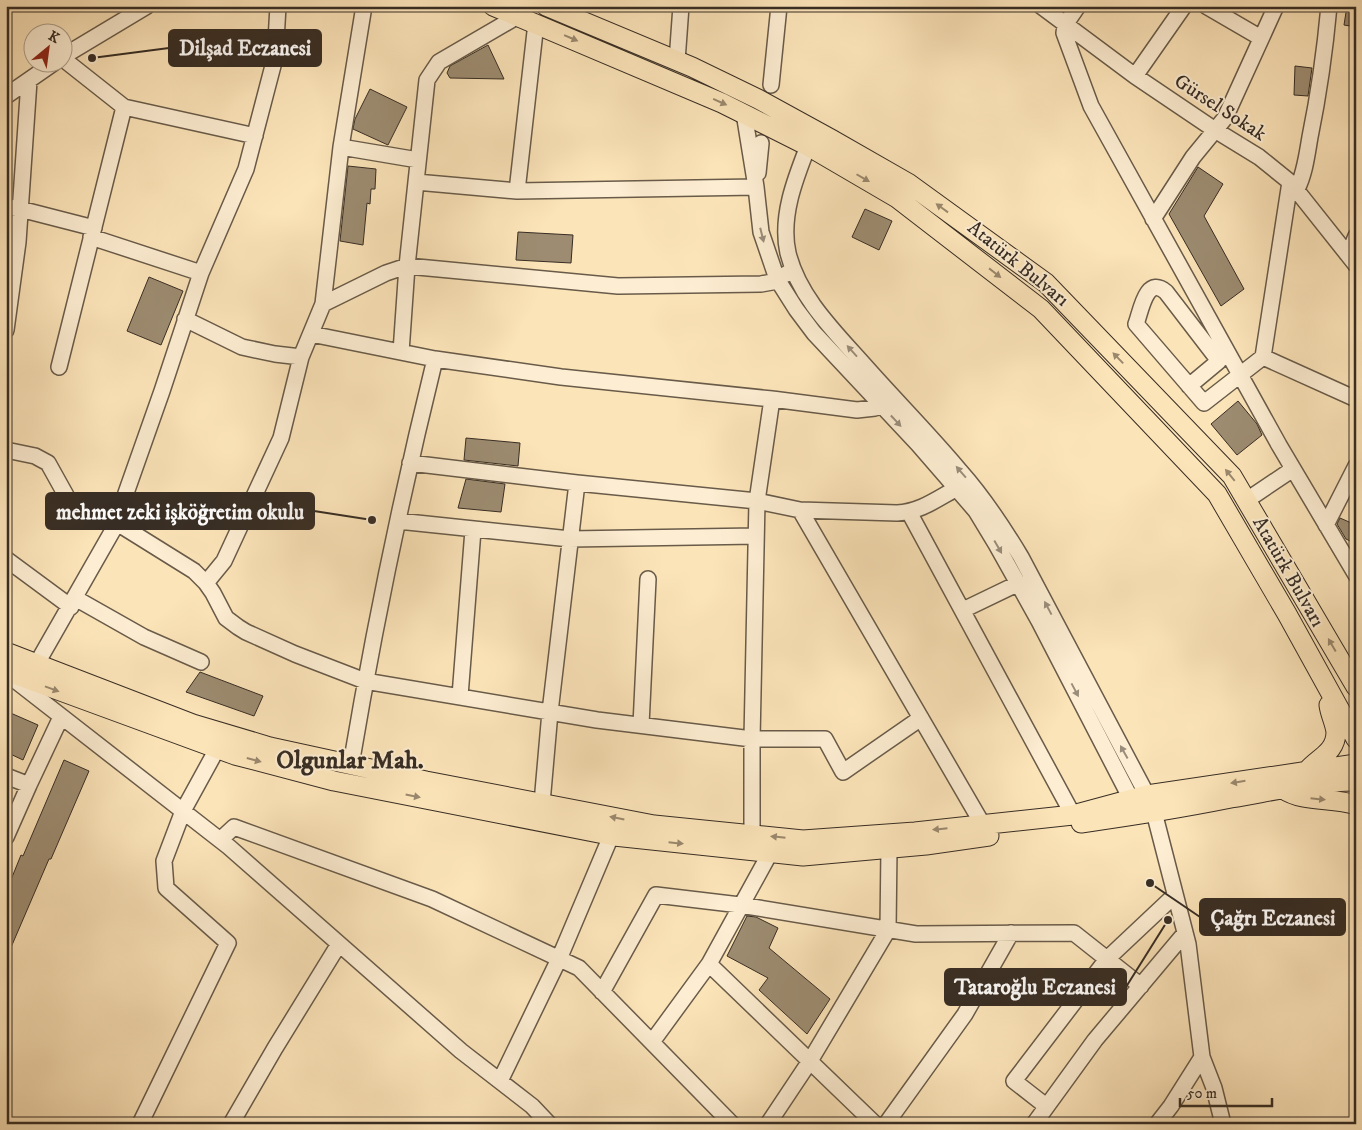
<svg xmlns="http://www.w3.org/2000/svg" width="1362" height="1130" viewBox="0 0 1362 1130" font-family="'IM FELL DW Pica',serif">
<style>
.building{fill:#9d8c71;stroke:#372d24}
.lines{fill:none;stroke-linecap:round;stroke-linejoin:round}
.minor-casing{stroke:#685b49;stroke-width:18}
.major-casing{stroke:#372d24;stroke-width:21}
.minor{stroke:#fdedd2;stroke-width:15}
.major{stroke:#fce4b9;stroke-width:19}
.oneway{fill:#9a886e}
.oneway2{fill:#9a8d7b}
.labels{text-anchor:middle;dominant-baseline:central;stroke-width:4;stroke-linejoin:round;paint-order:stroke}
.street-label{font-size:20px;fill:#372d24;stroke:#fdedd2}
.district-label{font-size:25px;font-weight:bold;fill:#372d24;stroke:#fdedd2}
.leader{fill:none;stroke:#372d24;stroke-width:2}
.callout-dot{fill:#372d24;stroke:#fdedd2;stroke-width:2}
.callout{fill:#372d24;stroke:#372d24;stroke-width:2}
.callout-label{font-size:21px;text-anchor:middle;font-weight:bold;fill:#fff}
</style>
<rect width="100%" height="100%" fill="#fce4b9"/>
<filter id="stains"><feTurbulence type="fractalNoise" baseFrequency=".004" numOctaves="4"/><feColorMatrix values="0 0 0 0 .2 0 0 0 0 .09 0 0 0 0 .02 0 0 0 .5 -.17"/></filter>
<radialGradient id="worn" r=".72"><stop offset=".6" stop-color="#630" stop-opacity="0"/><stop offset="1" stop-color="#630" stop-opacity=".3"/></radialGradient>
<!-- building -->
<path class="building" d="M1347,6H1356V27L1344,25Z
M488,45L504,79L450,78L447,73L450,66Z
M1295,66L1312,68L1308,96L1294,95Z
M370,89L407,107L388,145L353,129L355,119Z
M348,166L376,169L375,189H371L370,204L367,203L363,245L340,241Z
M1198,167L1223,184L1204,216L1244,289L1221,306L1169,214Z
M865,209L892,221L879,250L852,237Z
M518,232L573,235L571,263L516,260Z
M149,277L183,291L161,345L127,331Z
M1238,401L1257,424L1262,435L1237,455L1211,424Z
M466,438L520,443L518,466L464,460Z
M466,479L505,484L501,512L458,508Z
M1340,518L1356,525V544L1346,539L1337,524Z
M200,672L263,696L254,716L186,692Z
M6,711L38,725L23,760L6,752Z
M64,760L89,771L51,859H49L6,959V892L21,855L23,856Z
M747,916L756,917L778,928L769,948L830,999L807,1034L759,990L768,978L727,956Z"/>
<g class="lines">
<defs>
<path id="minor" d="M1041,6L1135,76L1215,130L1259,157L1290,182L1356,265
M1078,6L1065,25L1064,33L1091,106L1279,445L1356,575
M1206,6L1261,38
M518,16L439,62L427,80L416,182L517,191L756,187
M62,57L147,6
M62,58L124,107L255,136
M677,61L681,6
M1135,76L1184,6
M771,85L779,6
M6,96L55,62
M744,113L756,187L761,232L777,279L796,309L814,333L918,444L976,511L996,544L1039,621L1131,799
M808,146C795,179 780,217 788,253C799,298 836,333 866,367C897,402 930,435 960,471C984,498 1003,527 1021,557L1147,795
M341,147L418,160
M758,173L761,143
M1290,182L1263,357L1356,399
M1297,189C1305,173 1307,154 1310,137C1319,93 1325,50 1329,6
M517,191L536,23
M6,207L20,209L94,228
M1153,219L1193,157L1225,118L1276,6
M91,237L201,273
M1347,254L1352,246L1356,236
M323,304L341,147L364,6
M185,319L242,347L275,354L301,357
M6,330L18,242L29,81
M311,334L435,359L561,377L772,399L857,410L875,408L890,402
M401,352L407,266L416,182
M59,367L124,107
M1189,386L1219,361L1166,292C1146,275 1141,311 1136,324L1204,403L1263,357
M6,450L35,456L48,463L68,499L117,523L194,571L206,583L213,593L226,618L238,627L246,632L295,654L365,681L597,720L752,739H825L843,772L921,718
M410,463L577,483L757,501L800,510L897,513C920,512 937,499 957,488
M1247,500L1293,469
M800,510L983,825
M909,512L1073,815
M398,521L570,539L756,536
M1326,525L1356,466
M6,559L71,607
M206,583L224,561L281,438L301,357L323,304L386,273L407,266L618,286L761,284L772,282L793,270
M75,598L144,637L201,662
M963,610L1019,583
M36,665L117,523L126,493L162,391L201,273L246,169L275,58L278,6
M7,674L229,847L461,1051L532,1106L549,1124
M460,696L473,530
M641,725L648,579
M351,765C374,628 402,493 435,359
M6,776L29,785
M542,803L550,712L577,483
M1154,812L1188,944L1202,1057L1214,1088L1223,1124
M752,835V739L757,501L772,399
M6,837L29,785L61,717
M220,840L234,827L432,899L579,968L732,1124
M770,853L709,964L875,1124
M602,992L656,895L740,905L916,934L1074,933L1141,986
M652,1042L709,964
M500,1081L559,959L611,836
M1046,1106L1014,1081L1107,959L1175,895
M140,1124L228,943L166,888L164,861L183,811L217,749
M231,1124L275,1048L339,944
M768,1124L810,1061L888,930L889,848
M886,1124L965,1014L1011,933
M1034,1124L1095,1040L1185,933
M1157,1124L1171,1106L1202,1057"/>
<path id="major" d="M493,6L722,103L808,146L897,198L1041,309L1217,494L1287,614L1356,739
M546,6L692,67L758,99L831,139L908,183L1046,283L1232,476L1356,687
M6,652L193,724L270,747L426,781L654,825L803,840L915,832L1073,815L1147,795L1356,764
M6,671L235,755L334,781L614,836L803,856L926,845L989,836
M1306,772C1317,758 1336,753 1336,732C1335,723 1330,714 1329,705
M1283,789C1304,803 1332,797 1356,805
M1081,823C1131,816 1181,808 1231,798C1273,791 1313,781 1356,781"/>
</defs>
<!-- minor casing -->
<use href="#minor" class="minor-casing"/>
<!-- major casing -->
<use href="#major" class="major-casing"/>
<!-- minor -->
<use href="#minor" class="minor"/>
<!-- major -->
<use href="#major" class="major"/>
</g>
<!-- one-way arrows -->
<defs><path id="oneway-solid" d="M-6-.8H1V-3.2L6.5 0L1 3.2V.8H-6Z" transform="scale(1.25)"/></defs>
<g class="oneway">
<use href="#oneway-solid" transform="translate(571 38) rotate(23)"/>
<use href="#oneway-solid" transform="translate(720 102) rotate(24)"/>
<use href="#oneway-solid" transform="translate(863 178) rotate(30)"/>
<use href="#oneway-solid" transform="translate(942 208) rotate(-144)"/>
<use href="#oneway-solid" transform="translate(995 273) rotate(38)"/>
<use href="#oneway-solid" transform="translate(1118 358) rotate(-134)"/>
<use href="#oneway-solid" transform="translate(1230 475) rotate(-129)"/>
<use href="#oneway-solid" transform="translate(1332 645) rotate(-120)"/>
<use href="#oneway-solid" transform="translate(52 689) rotate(20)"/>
<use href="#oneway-solid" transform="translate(254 760) rotate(15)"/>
<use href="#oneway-solid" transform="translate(1238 782) rotate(171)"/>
<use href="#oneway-solid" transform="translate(413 796) rotate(11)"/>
<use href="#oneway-solid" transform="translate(1318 799) rotate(6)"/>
<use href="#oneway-solid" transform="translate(617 818) rotate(-169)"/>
<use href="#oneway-solid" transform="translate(940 829) rotate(174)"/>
<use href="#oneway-solid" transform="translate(778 837) rotate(-174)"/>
<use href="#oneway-solid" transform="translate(676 843) rotate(6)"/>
</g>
<g class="oneway2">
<use href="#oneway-solid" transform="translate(762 235) rotate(76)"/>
<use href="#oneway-solid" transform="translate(852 351) rotate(-132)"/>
<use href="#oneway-solid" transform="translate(896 421) rotate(47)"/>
<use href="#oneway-solid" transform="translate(961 472) rotate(-131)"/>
<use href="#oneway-solid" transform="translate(998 547) rotate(60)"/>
<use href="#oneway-solid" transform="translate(1048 608) rotate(-118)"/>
<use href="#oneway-solid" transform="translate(1075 690) rotate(62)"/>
<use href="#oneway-solid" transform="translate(1124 752) rotate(-119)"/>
</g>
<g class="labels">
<!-- street labels -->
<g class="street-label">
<text transform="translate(1220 108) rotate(33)">Gürsel Sokak</text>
<text transform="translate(1018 264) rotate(39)">Atatürk Bulvarı</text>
<text transform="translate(1288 572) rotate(60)">Atatürk Bulvarı</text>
</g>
<!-- district labels -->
<g class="district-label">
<text x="350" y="760">Olgunlar Mah.</text>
</g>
</g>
<!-- callouts -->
<path class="leader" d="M92 58L169 48M372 520L314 511M1150 883L1200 917M1168 920L1126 987"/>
<g class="callout-dot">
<circle cx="92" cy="58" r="5"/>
<circle cx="372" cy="520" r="5"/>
<circle cx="1150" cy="883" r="5"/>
<circle cx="1168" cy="920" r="5"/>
</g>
<g class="callout">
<rect x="169" y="30" width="152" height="36" rx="5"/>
<rect x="46" y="493" width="268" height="36" rx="5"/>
<rect x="1200" y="899" width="145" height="36" rx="5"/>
<rect x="945" y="969" width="181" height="36" rx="5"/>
</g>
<g class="callout-label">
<text x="245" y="55">Dilşad Eczanesi</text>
<text x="180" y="519">mehmet zeki işköğretim okulu</text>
<text x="1273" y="925">Çağrı Eczanesi</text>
<text x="1035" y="994">Tataroğlu Eczanesi</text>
</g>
<!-- margin -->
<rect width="1362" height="1130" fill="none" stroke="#fce4b9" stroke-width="25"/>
<rect x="8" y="8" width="1347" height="1115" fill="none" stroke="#372d24" stroke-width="2.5"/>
<rect x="12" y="12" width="1337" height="1105" fill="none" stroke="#372d24"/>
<!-- north arrow -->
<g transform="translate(48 48) rotate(29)"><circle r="24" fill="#fdedd2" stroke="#aea08c"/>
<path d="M0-4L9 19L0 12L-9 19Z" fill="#8f2418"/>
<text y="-8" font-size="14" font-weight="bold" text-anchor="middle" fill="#372d24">K</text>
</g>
<!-- scale -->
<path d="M1180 1098v8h92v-8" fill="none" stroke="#372d24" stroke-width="2.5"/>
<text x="1187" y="1098" font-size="15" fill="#372d24" stroke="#fdedd2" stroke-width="4" paint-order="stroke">50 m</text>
<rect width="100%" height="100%" filter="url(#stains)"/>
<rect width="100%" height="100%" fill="url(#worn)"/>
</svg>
